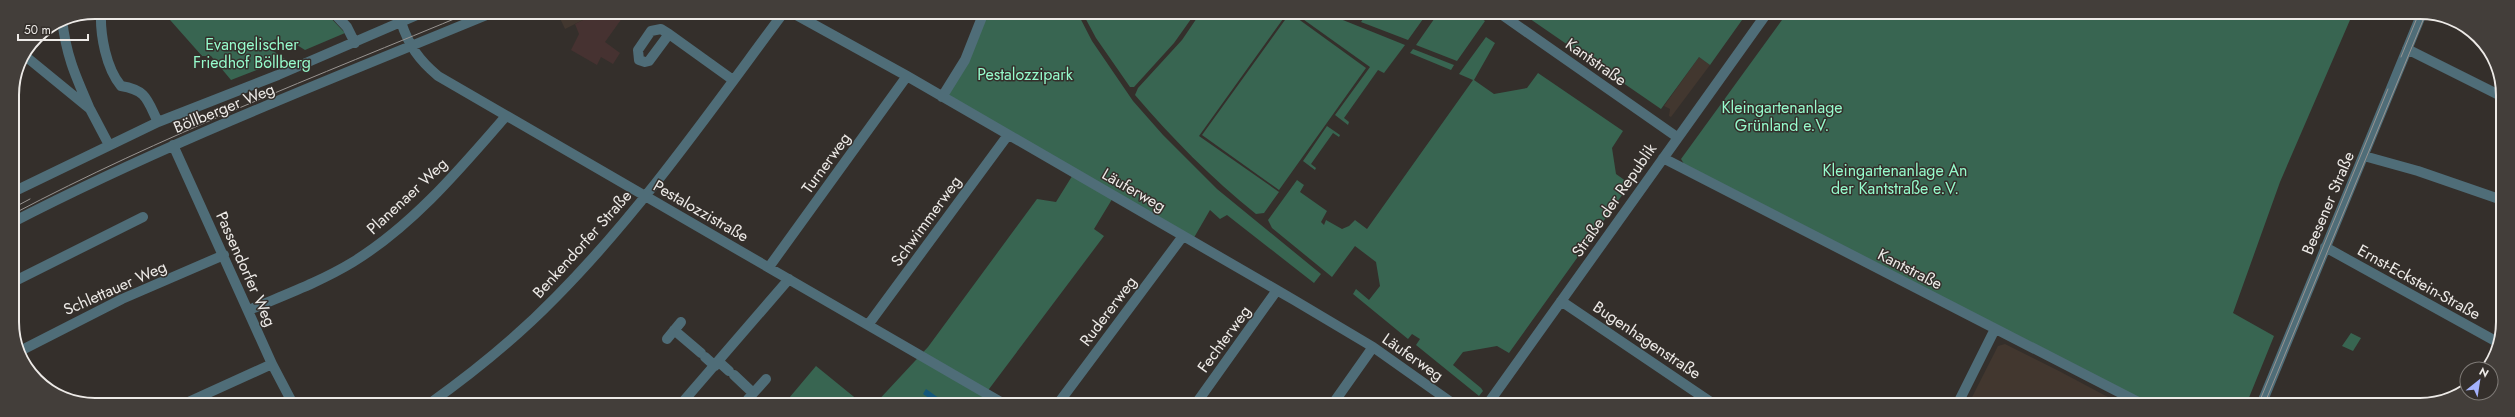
<svg xmlns="http://www.w3.org/2000/svg" width="2515" height="417" viewBox="0 0 2515 417" font-family="Jost,sans-serif">
<style>
.built{fill:#42372f}
.industrial{fill:#463231}
.green{fill:#386551}
.water{fill:#13577a}
.lines{fill:none;stroke-linecap:round;stroke-linejoin:round}
.minor{stroke:#4f6d78;stroke-width:10}
.tram{stroke:#989491;stroke-width:1}
.labels{text-anchor:middle;dominant-baseline:central;stroke-width:3;stroke-linejoin:round;paint-order:stroke}
.park-label{font-size:16px;fill:#96fbcc;stroke:#342f2b}
.street-label{font-size:16px;fill:#edeae7;stroke:#342f2b}
.rim{fill:none;stroke:#edeae7;stroke-width:2}
</style>
<rect width="100%" height="100%" fill="#342f2b"/>
<!-- built -->
<path class="built" d="M557,12H599L565,29Z
M1699,57L1710,65L1671,117L1669,116L1670,109L1664,106Z
M2005,344L2059,371L2123,405H1968L1998,346Z"/>
<!-- industrial -->
<path class="industrial" d="M599,12L625,14L605,42L620,53L613,64L601,57L597,65L571,50L579,34L575,24Z"/>
<!-- green -->
<path class="green" d="M163,12H325L345,33L305,50L297,45L291,50L275,39L269,48L285,59L231,80L211,56H202Z
M984,12H1077L1092,41L1133,101L1163,135L1217,189L1321,274L1314,283L1227,215L1220,219L1210,210L1192,241L1114,196L1094,229L1104,236L977,405H874L928,347L1037,199L1056,202L1074,173L942,97Z
M1082,12H1196L1174,43L1134,87H1130L1096,38Z
M1201,12H1288L1199,136L1279,192L1264,213L1256,214C1211,178 1172,138 1135,95L1138,88L1182,40Z
M1293,12H1323L1405,45L1384,73L1378,70L1344,118L1349,122L1348,125L1335,115L1370,67Z
M1338,12H1364L1358,20Z
M1368,12H1428L1408,40L1361,22Z
M1439,12H1472L1485,21L1457,61L1416,45Z
M1520,12L1747,13L1710,65L1699,57L1661,109Z
M1290,13L1366,68L1279,190L1202,135Z
M1787,13H2353L2280,182L2233,313L2274,336L2246,405H2152L1684,164L1681,159Z
M1486,37L1495,43L1474,80L1494,94L1527,88L1538,73L1623,131L1612,148L1616,174L1630,184L1509,353L1497,346L1463,352L1453,365L1481,388L1483,391L1479,396L1416,345L1420,339L1412,334L1408,339L1353,294L1356,289L1369,300L1380,286L1376,262L1355,246L1332,277L1272,228L1268,220L1297,180L1304,185L1300,192L1327,211L1321,222L1324,225L1326,220L1342,229L1349,226L1355,220L1367,229L1473,80L1459,74Z
M1413,49L1454,65L1451,70L1410,53Z
M1327,126L1340,135L1339,137L1333,133L1311,164L1316,168L1315,170L1303,161Z
M2351,333L2361,338L2353,351L2342,346Z
M816,366L864,405L784,404Z"/>
<!-- water -->
<path class="water" d="M926,389L946,403L945,405H939L923,394Z"/>
<g class="lines">
<!-- minor -->
<path class="minor" d="M101,12C100,35 106,68 121,86C147,90 147,100 158,122
M333,12L347,27L355,43
M791,12L907,76L1294,300L1373,347L1455,405
M1498,12L1677,137
M62,19C66,55 75,75 89,107
M401,22C409,46 419,60 438,76L1006,405
M669,34L649,61L645,62L639,60L638,50L651,31L661,29L669,34L733,80
M2407,49L2501,96
M24,55L90,109L109,145
M942,97L965,60L984,12
M173,145L272,364L293,404
M2364,156L2418,171L2502,200
M1663,158L2144,405
M13,192L158,122L278,75L424,12
M13,222C168,142 332,79 494,12
M2325,247L2499,343
M769,267L907,76
M13,282L143,217
M1561,301L1715,405
M249,310C284,295 320,282 353,262C413,225 460,169 506,116
M868,325L1008,135
M674,330L701,353
M667,339L681,322
M20,351L122,299L224,255
M705,357L715,366
M719,362L729,371
M734,375L753,393
M748,399L766,379
M184,404L272,364
M429,404C474,372 517,337 556,297C641,211 711,110 784,12
M681,404L789,279
M1057,405L1183,236
M1195,405L1277,290
M1332,405L1373,347
M1487,405L1767,13
M1957,405L1995,329
M2261,405L2422,13"/>
<!-- tram -->
<path class="tram" d="M2401,57L2419,13
M13,208L30,199
M13,214C161,136 317,76 471,12
M2258,405L2388,89
M2264,405L2426,13"/>
</g>
<g class="labels">
<!-- park labels -->
<g class="park-label">
<text x="252" y="44">Evangelischer<tspan x="252" dy="18">Friedhof Böllberg</tspan></text>
<text x="1025" y="74">Pestalozzipark</text>
<text x="1782" y="107">Kleingartenanlage<tspan x="1782" dy="18">Grünland e.V.</tspan></text>
<text x="1895" y="170">Kleingartenanlage An<tspan x="1895" dy="18">der Kantstraße e.V.</tspan></text>
</g>
<!-- street labels -->
<g class="street-label">
<text transform="translate(1596 62) rotate(35)">Kantstraße</text>
<text transform="translate(224 108) rotate(-22)">Böllberger Weg</text>
<text transform="translate(826 163) rotate(-54)">Turnerweg</text>
<text transform="translate(1134 190) rotate(30)">Läuferweg</text>
<text transform="translate(407 196) rotate(-43)">Planenaer Weg</text>
<text transform="translate(1614 200) rotate(-55)">Straße der Republik</text>
<text transform="translate(2328 203) rotate(-67)">Beesener Straße</text>
<text transform="translate(701 211) rotate(30)">Pestalozzistraße</text>
<text transform="translate(926 221) rotate(-54)">Schwimmerweg</text>
<text transform="translate(582 244) rotate(-48)">Benkendorfer Straße</text>
<text transform="translate(246 269) rotate(66)">Passendorfer Weg</text>
<text transform="translate(1910 269) rotate(27)">Kantstraße</text>
<text transform="translate(2419 282) rotate(29)">Ernst-Eckstein-Straße</text>
<text transform="translate(115 288) rotate(-24)">Schlettauer Weg</text>
<text transform="translate(1108 311) rotate(-53)">Rudererweg</text>
<text transform="translate(1224 339) rotate(-54)">Fechterweg</text>
<text transform="translate(1647 340) rotate(34)">Bugenhagenstraße</text>
<text transform="translate(1413 357) rotate(35)">Läuferweg</text>
</g>
</g>
<!-- crop -->
<path d="M0 0H2515V417H0ZM95 19H2420A76 76 0 0 1 2496 95V322A76 76 0 0 1 2420 398H95A76 76 0 0 1 19 322V95A76 76 0 0 1 95 19Z" fill="#433e3a" fill-rule="evenodd"/>
<path class="rim" d="M95 19H2420A76 76 0 0 1 2496 95V322A76 76 0 0 1 2420 398H95A76 76 0 0 1 19 322V95A76 76 0 0 1 95 19Z"/>
<!-- north arrow -->
<g transform="translate(2479 381) rotate(30)"><circle r="19" fill="#342f2b" stroke="#7e7a76"/>
<path d="M0-3L7 15L0 10L-7 15Z" fill="#a4b2fc"/>
<text y="-6" font-size="11" font-weight="bold" text-anchor="middle" fill="#edeae7">N</text>
</g>
<!-- scale -->
<path d="M18 34v6h70v-6" fill="none" stroke="#edeae7" stroke-width="2"/>
<text x="24" y="34" font-size="12" fill="#edeae7" stroke="#342f2b" stroke-width="3" paint-order="stroke">50 m</text>
</svg>
